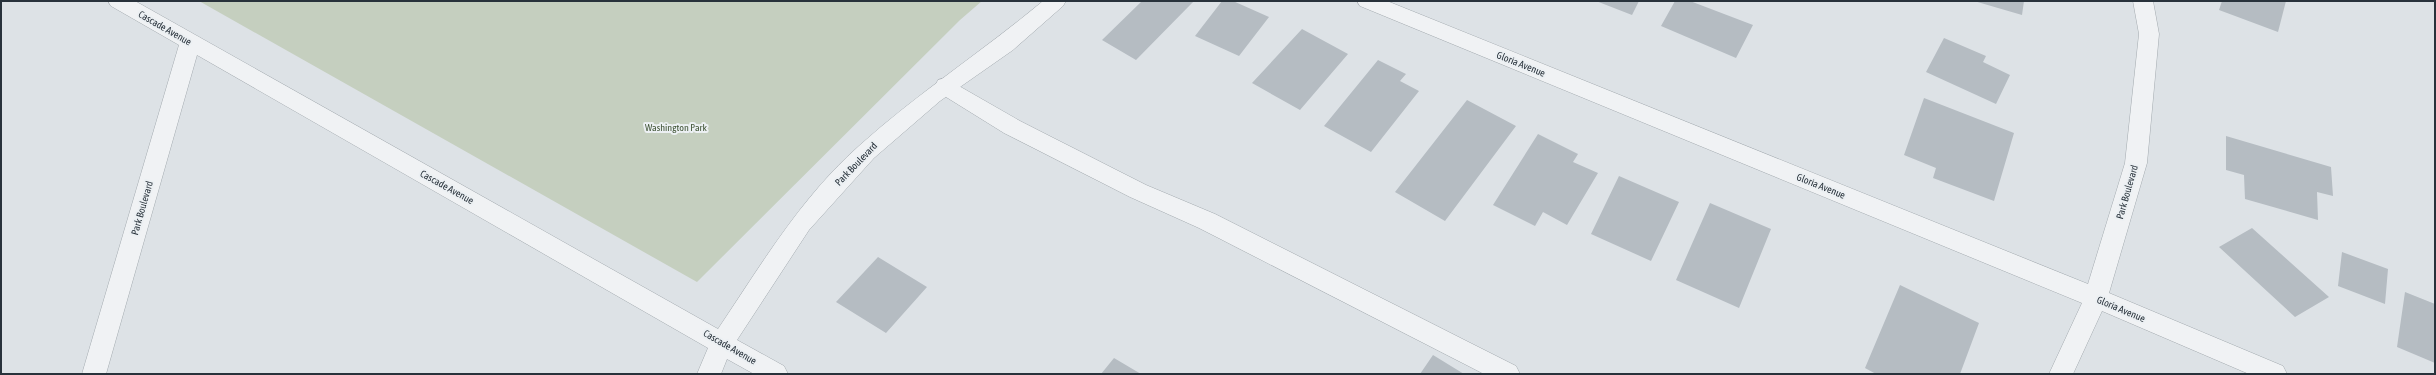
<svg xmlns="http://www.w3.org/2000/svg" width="2436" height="375" viewBox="0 0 2436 375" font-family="'Asap Condensed',sans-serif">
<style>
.green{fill:#c5cfbf}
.building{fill:#b5bcc2}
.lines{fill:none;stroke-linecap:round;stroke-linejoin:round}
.service-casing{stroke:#a3aaaf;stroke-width:1}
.minor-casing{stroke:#a3aaaf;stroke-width:1}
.service{fill:#f0f2f4;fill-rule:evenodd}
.minor{fill:#f0f2f4;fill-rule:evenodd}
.labels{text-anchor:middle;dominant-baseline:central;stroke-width:4;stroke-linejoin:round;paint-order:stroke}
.street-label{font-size:10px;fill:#28323b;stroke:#ecf0f3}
.park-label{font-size:10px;fill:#415537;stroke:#ecf0f3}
</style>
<rect width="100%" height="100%" fill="#dde2e6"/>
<!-- green -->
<path class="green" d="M199,1H982L960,20L697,282Z"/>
<!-- building -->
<path class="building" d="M1142,1H1194L1136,60L1102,40Z
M1222,1H1233L1269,17L1239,56L1195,36Z
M1596,1H1639L1632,15Z
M1675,1H1690L1753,25L1736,58L1661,26Z
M1974,1H2024L2022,15Z
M2222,1H2286L2278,32L2219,10Z
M1302,29L1348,54L1300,110L1252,83Z
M1944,38L1986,56L1983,62L2010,75L1996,104L1926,72Z
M1378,60L1406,74L1400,81L1419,91L1371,152L1324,126Z
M1924,98L2014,133L1994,201L1933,178L1936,168L1904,155Z
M1467,100L1516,126L1445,221L1395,192Z
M1538,134L1578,154L1573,162L1598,173L1567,225L1543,212L1535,226L1493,205Z
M2226,136L2331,167L2333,196L2317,192L2318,220L2245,199L2244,175L2226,170Z
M1619,176L1679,202L1651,261L1591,234Z
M1710,203L1771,229L1739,308L1676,280Z
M2252,228L2329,297L2295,317L2219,247Z
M2342,252L2388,269L2385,304L2338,286Z
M878,257L927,287L886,333L836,302Z
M1900,285L1979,323L1960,374H1876L1865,368Z
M2405,292L2435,304V363L2397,347Z
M1433,355L1464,374H1420Z
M1114,358L1141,374H1101Z"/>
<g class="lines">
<defs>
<path id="service" d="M945,78L1020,121L1146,185L1215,214L1516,366L1520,374H1484L1199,228L1130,197L1004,133L938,92L935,86L938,80Z"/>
<path id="minor" d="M108,1H135L718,329C761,265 801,197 860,145C918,93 983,51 1043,1H1066L1063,6L1013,50L940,101L874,158L809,230L737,340L784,366L788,374H754L727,359L721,374H697L708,348L197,55L106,374H82L179,45L111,6Z
M1357,1H1387L2088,284L2125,163L2139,34L2133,1H2153L2159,34L2147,163L2109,293L2283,366L2287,374H2249L2102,311L2073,374H2049L2082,303L1360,6Z"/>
</defs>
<!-- service casing -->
<use href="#service" class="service-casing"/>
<!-- minor casing -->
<use href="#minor" class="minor-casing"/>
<!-- service -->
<use href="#service" class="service"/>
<!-- minor -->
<use href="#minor" class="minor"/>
</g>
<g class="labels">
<!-- street labels -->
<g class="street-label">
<text transform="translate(165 28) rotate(30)">Cascade Avenue</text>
<text transform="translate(1521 64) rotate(22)">Gloria Avenue</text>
<text transform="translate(856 164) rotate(-46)">Park Boulevard</text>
<text transform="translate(1821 186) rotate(22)">Gloria Avenue</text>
<text transform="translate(447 187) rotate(29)">Cascade Avenue</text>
<text transform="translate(2127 192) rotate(-74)">Park Boulevard</text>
<text transform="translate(142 208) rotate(-74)">Park Boulevard</text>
<text transform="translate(2121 309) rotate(23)">Gloria Avenue</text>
<text transform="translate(730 347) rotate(30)">Cascade Avenue</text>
</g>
<!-- park labels -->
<g class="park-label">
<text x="676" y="127">Washington Park</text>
</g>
</g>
<!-- border -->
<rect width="2436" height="375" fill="none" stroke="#28323b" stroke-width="4"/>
</svg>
